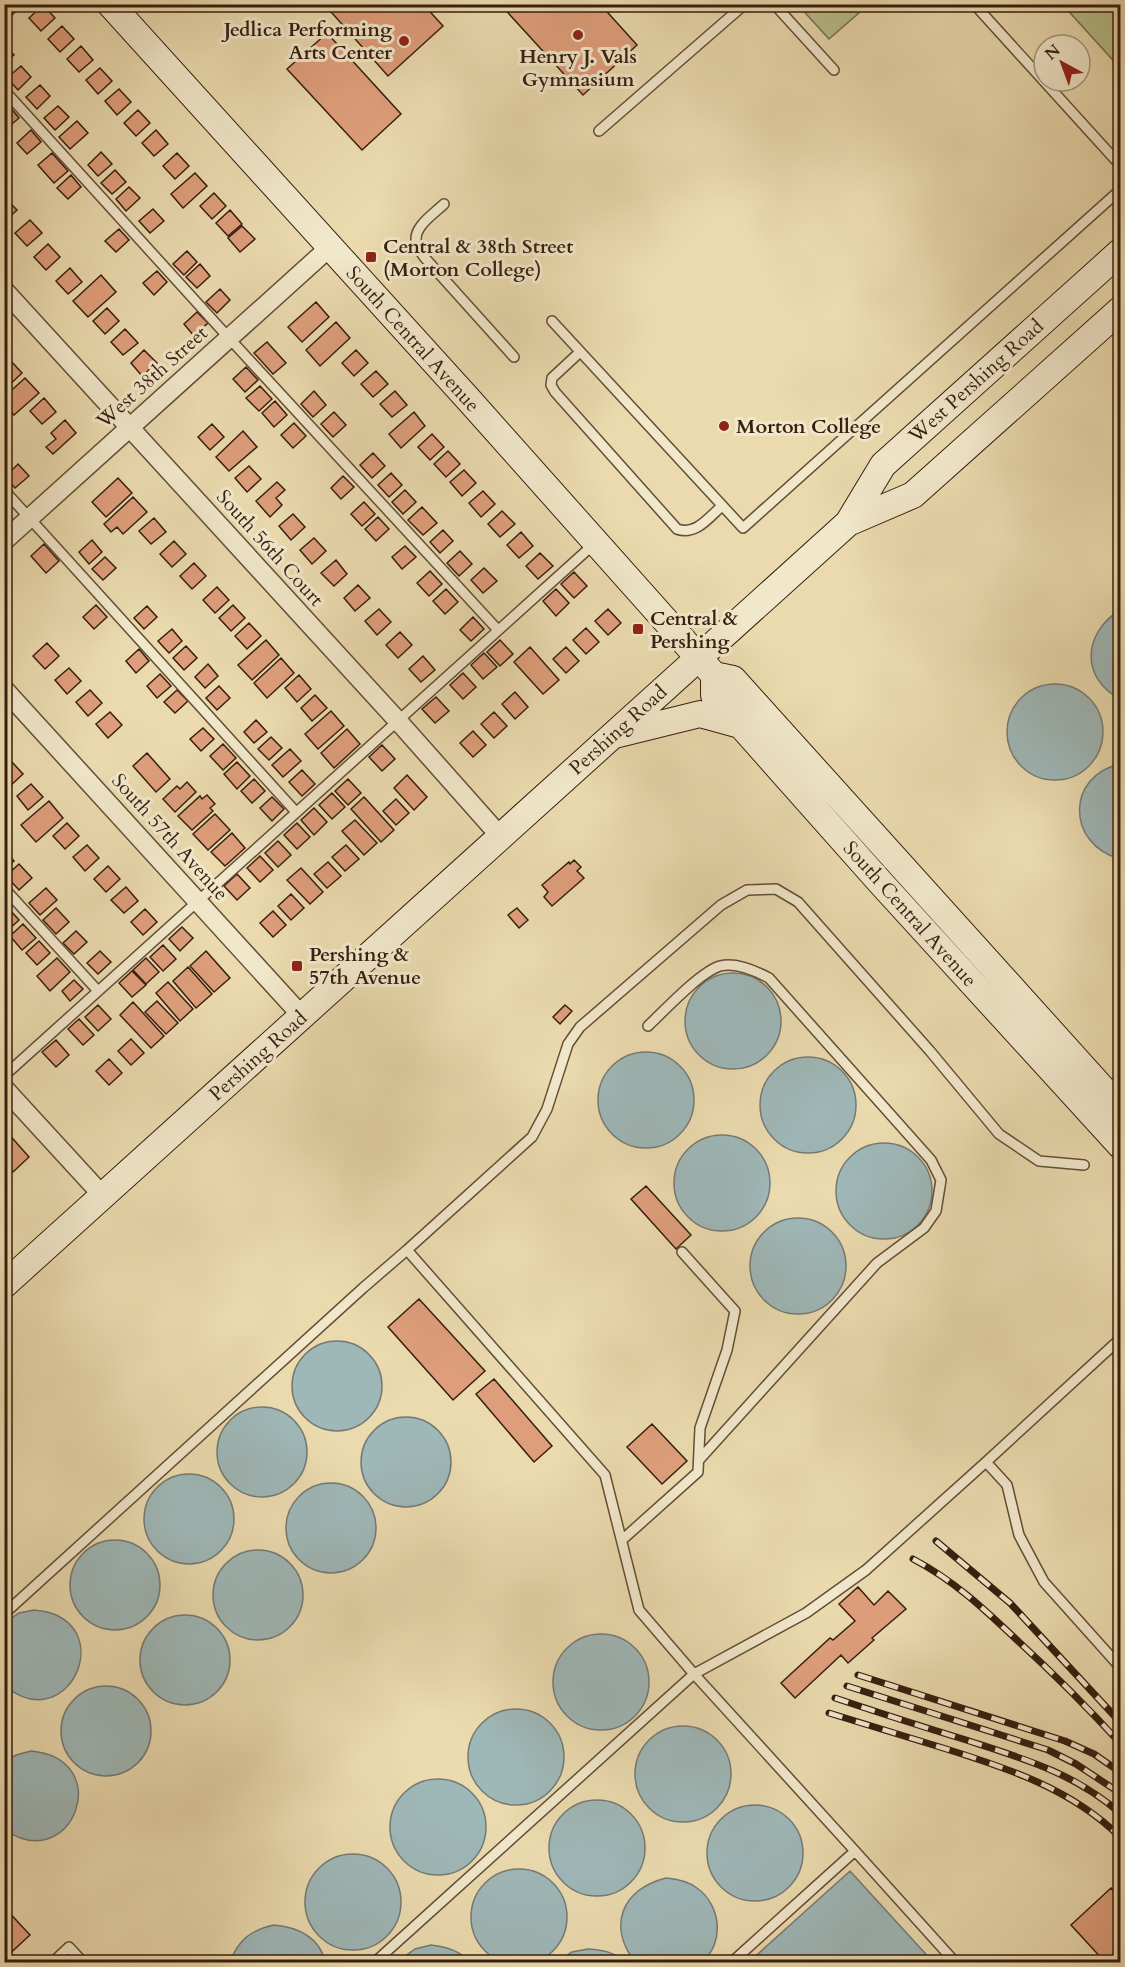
<svg xmlns="http://www.w3.org/2000/svg" width="1125" height="1967" viewBox="0 0 1125 1967" font-family="Cardo,serif">
<style>
.green{fill:#b8bf89;stroke:#786e4c;stroke-width:1.5}
.water{fill:#9eb7b7;stroke:#757a74;stroke-width:1.5}
.building{fill:#de9e7b;stroke:#371e0f;stroke-width:1.5}
.lines{fill:none;stroke-linecap:round;stroke-linejoin:round}
.service-casing{stroke:#644d37;stroke-width:12}
.minor-casing{stroke:#644d37;stroke-width:21}
.secondary-casing{stroke:#371e0f;stroke-width:28}
.service{stroke:#f1e7ca;stroke-width:9}
.minor{stroke:#f1e7ca;stroke-width:18}
.secondary{stroke:#f1e7ca;stroke-width:26}
.rail-casing{stroke:#371e0f;stroke-width:7}
.rail{stroke:#f1e7ca;stroke-width:4.5;stroke-dasharray:14;stroke-linecap:butt}
.poi-dot{fill:#8f2418;stroke:#f1e7ca;stroke-width:2}
.labels{text-anchor:middle;dominant-baseline:central;stroke-width:6;stroke-linejoin:round;paint-order:stroke}
.poi-label{font-size:20px;font-weight:bold;fill:#371e0f;stroke:#f1e7ca;text-anchor:start}
.street-label{font-size:20px;fill:#371e0f;stroke:#f1e7ca}
</style>
<rect width="100%" height="100%" fill="#eadaae"/>
<filter id="stains"><feTurbulence type="fractalNoise" baseFrequency=".00333" numOctaves="4"/><feColorMatrix values="0 0 0 0 .2 0 0 0 0 .09 0 0 0 0 .02 0 0 0 .5 -.17"/></filter>
<radialGradient id="worn" r=".72"><stop offset=".6" stop-color="#630" stop-opacity="0"/><stop offset="1" stop-color="#630" stop-opacity=".3"/></radialGradient>
<!-- green -->
<path class="green" d="M798,5H868L829,39Z
M1063,5H1120V68Z"/>
<!-- water -->
<path class="water" d="M1120,610V699C1080,678 1083,633 1120,610Z
M1007 732a48 48 0 1 1 96 0a48 48 0 1 1-96 0Z
M1120,764V859C1066,844 1066,776 1120,764Z
M685 1021a48 48 0 1 1 96 0a48 48 0 1 1-96 0Z
M598 1100a48 48 0 1 1 96 0a48 48 0 1 1-96 0Z
M760 1105a48 48 0 1 1 96 0a48 48 0 1 1-96 0Z
M674 1183a48 48 0 1 1 96 0a48 48 0 1 1-96 0Z
M836 1191a48 48 0 1 1 96 0a48 48 0 1 1-96 0Z
M750 1266a48 48 0 1 1 96 0a48 48 0 1 1-96 0Z
M292 1386a45 45 0 1 1 90 0a45 45 0 1 1-90 0Z
M217 1452a45 45 0 1 1 90 0a45 45 0 1 1-90 0Z
M361 1462a45 45 0 1 1 90 0a45 45 0 1 1-90 0Z
M144 1519a45 45 0 1 1 90 0a45 45 0 1 1-90 0Z
M286 1528a45 45 0 1 1 90 0a45 45 0 1 1-90 0Z
M70 1585a45 45 0 1 1 90 0a45 45 0 1 1-90 0Z
M213 1595a45 45 0 1 1 90 0a45 45 0 1 1-90 0Z
M34,1610C122,1617 71,1740 5,1686L4,1623L19,1613Z
M140 1660a45 45 0 1 1 90 0a45 45 0 1 1-90 0Z
M553 1682a48 48 0 1 1 96 0a48 48 0 1 1-96 0Z
M61 1731a45 45 0 1 1 90 0a45 45 0 1 1-90 0Z
M468 1757a48 48 0 1 1 96 0a48 48 0 1 1-96 0Z
M635 1774a48 48 0 1 1 96 0a48 48 0 1 1-96 0Z
M31,1751C117,1759 72,1876 5,1830L4,1762L16,1755Z
M390 1827a48 48 0 1 1 96 0a48 48 0 1 1-96 0Z
M549 1848a48 48 0 1 1 96 0a48 48 0 1 1-96 0Z
M707 1853a48 48 0 1 1 96 0a48 48 0 1 1-96 0Z
M305 1902a48 48 0 1 1 96 0a48 48 0 1 1-96 0Z
M471 1917a48 48 0 1 1 96 0a48 48 0 1 1-96 0Z
M850,1871L933,1962H749Z
M666,1878C677,1879 688,1881 697,1888C721,1905 725,1943 702,1962H635C607,1926 622,1889 666,1878Z
M274,1925C297,1927 320,1937 325,1962H230C238,1940 251,1930 274,1925Z
M431,1945C448,1947 459,1951 471,1962H397L415,1949Z
M588,1949C603,1950 614,1952 625,1962H557L572,1952Z"/>
<!-- building -->
<path class="building" d="M4,4H23L7,20L4,17Z
M324,4H423L443,26L388,76Z
M500,4H600L637,45L583,95Z
M43,5L55,18L41,31L29,18Z
M62,26L74,39L60,52L48,39Z
M327,33L401,114L362,150L287,69Z
M4,45L14,55L4,63Z
M81,46L93,60L79,72L67,59Z
M21,66L31,77L18,90L7,78Z
M100,68L112,81L98,94L86,80Z
M40,85L50,96L37,109L26,97Z
M119,89L131,102L117,115L105,101Z
M9,106L19,118L5,130L4,110Z
M58,106L69,117L55,130L44,118Z
M138,110L150,123L136,136L124,123Z
M77,121L88,133L70,149L59,137Z
M31,130L41,142L27,154L17,143Z
M156,130L168,144L154,156L142,143Z
M101,152L112,164L98,176L88,165Z
M52,153L68,171L54,183L38,165Z
M177,153L189,166L175,179L163,166Z
M115,170L126,182L112,194L101,183Z
M195,173L207,186L183,208L171,194Z
M71,175L81,187L68,199L57,188Z
M129,187L140,198L126,211L116,199Z
M214,193L226,206L212,219L200,206Z
M4,197L17,210L4,222Z
M153,209L164,221L150,233L139,221Z
M230,210L242,224L228,236L216,223Z
M30,220L42,233L27,246L15,233Z
M242,226L255,239L240,252L228,238Z
M119,229L129,240L116,252L105,241Z
M48,244L60,257L46,270L34,257Z
M187,251L197,262L184,275L173,264Z
M200,264L210,276L197,288L186,277Z
M70,268L82,282L68,294L56,281Z
M157,271L167,282L154,295L143,283Z
M101,275L116,292L88,317L73,301Z
M220,289L230,300L217,313L206,302Z
M316,302L329,317L302,342L288,327Z
M107,308L119,321L105,334L93,321Z
M197,312L208,323L194,336L184,324Z
M336,322L350,338L320,366L306,350Z
M125,329L138,343L123,355L111,342Z
M267,342L286,363L273,374L254,353Z
M144,350L157,363L142,376L131,363Z
M356,350L368,363L354,376L342,363Z
M10,360L22,373L4,390V365Z
M246,367L258,380L245,392L233,379Z
M376,371L388,384L373,397L361,384Z
M25,378L39,393L14,415L4,405V397Z
M260,386L272,399L259,411L246,398Z
M314,391L326,405L313,417L301,404Z
M395,391L407,405L392,417L380,404Z
M44,398L56,412L42,424L30,411Z
M275,401L287,415L274,427L262,413Z
M334,412L346,425L333,437L321,424Z
M414,412L425,426L401,448L389,434Z
M65,420L76,433L53,454L46,447L56,439L51,433Z
M294,423L306,436L293,448L281,435Z
M212,424L224,437L210,450L198,437Z
M243,431L257,447L229,471L216,457Z
M432,434L444,447L430,460L418,447Z
M4,449L11,456L4,462Z
M448,451L460,464L446,477L434,464Z
M373,453L385,466L372,478L360,465Z
M18,464L29,476L15,488L5,477Z
M249,466L261,479L247,492L235,478Z
M464,470L476,483L462,496L450,482Z
M391,473L402,485L389,497L378,485Z
M343,476L354,487L341,499L331,488Z
M118,478L132,493L106,517L92,502Z
M277,482L285,490L276,498L282,505L270,517L256,501Z
M405,490L416,502L403,514L392,502Z
M483,491L495,504L481,517L469,503Z
M133,497L147,512L123,534L117,527L111,532L104,524Z
M364,502L375,514L362,526L351,514Z
M422,507L437,523L423,535L408,520Z
M502,511L515,524L500,537L488,524Z
M293,514L305,527L291,540L279,526Z
M378,517L389,529L376,541L365,529Z
M154,518L166,532L151,544L139,531Z
M443,530L453,541L440,553L430,542Z
M521,532L533,546L519,558L507,545Z
M314,538L326,551L312,564L300,550Z
M92,540L102,552L89,564L79,552Z
M174,541L186,554L172,567L160,554Z
M44,544L59,561L46,573L31,556Z
M405,546L416,557L402,569L392,557Z
M460,551L472,564L459,576L447,563Z
M540,553L553,566L538,579L526,566Z
M105,557L116,568L103,580L92,569Z
M336,560L347,574L334,586L321,573Z
M194,563L206,576L192,589L180,576Z
M484,568L497,581L483,593L471,580Z
M430,571L442,584L429,596L417,583Z
M574,572L587,586L574,598L561,584Z
M358,585L370,598L355,611L344,598Z
M217,587L229,600L215,613L203,600Z
M446,589L458,602L445,614L433,601Z
M556,589L569,603L556,616L543,601Z
M96,605L107,617L94,629L83,617Z
M233,605L245,618L231,631L219,618Z
M147,606L157,617L144,629L134,618Z
M379,609L391,622L377,635L365,621Z
M608,609L621,623L608,635L595,621Z
M473,617L484,629L471,641L460,630Z
M249,623L261,636L247,649L235,636Z
M586,628L599,642L586,654L573,640Z
M172,629L182,641L169,653L158,641Z
M400,632L412,645L398,658L386,645Z
M266,640L279,655L252,680L238,665Z
M500,640L513,654L500,666L487,652Z
M47,643L59,656L45,669L33,656Z
M186,646L197,658L184,670L173,658Z
M530,647L559,680L543,694L514,662Z
M566,647L579,661L566,673L553,659Z
M139,649L149,661L136,673L126,661Z
M484,653L497,667L483,679L471,665Z
M423,656L435,670L421,682L409,669Z
M281,658L294,673L267,698L254,683Z
M208,664L218,676L205,688L195,677Z
M69,668L81,681L67,694L55,680Z
M463,673L476,687L463,699L450,685Z
M160,674L171,686L157,698L147,686Z
M299,675L311,689L297,702L285,688Z
M219,686L230,698L217,710L206,698Z
M90,690L102,703L88,716L76,702Z
M177,690L188,701L175,713L164,702Z
M515,692L528,707L515,719L502,704Z
M315,695L327,708L312,721L301,708Z
M436,697L449,711L435,723L422,709Z
M331,711L344,726L318,749L305,734Z
M110,712L122,725L108,738L96,724Z
M494,712L507,726L494,738L481,724Z
M256,720L267,732L254,743L244,732Z
M203,728L214,739L201,751L190,739Z
M347,729L360,744L334,768L321,753Z
M473,731L486,745L473,757L460,743Z
M271,737L282,748L269,760L258,749Z
M223,744L236,758L223,770L210,756Z
M382,745L395,759L382,771L369,757Z
M290,749L301,761L283,777L272,765Z
M147,753L170,779L156,792L133,766Z
M11,761L23,774L9,787L4,783V767Z
M237,762L250,776L237,789L224,774Z
M302,770L315,784L302,796L289,782Z
M407,775L427,797L414,810L394,788Z
M254,779L265,791L252,803L241,791Z
M348,779L361,793L348,805L335,791Z
M187,782L196,792L175,812L163,799L177,786L180,789Z
M31,784L43,797L28,810L17,796Z
M332,793L345,807L332,819L319,805Z
M207,795L215,804L210,808L213,811L192,830L178,816L200,796L202,799Z
M272,797L284,809L272,821L260,808Z
M364,797L394,830L381,842L351,809Z
M396,799L409,813L396,825L383,811Z
M49,801L63,818L36,842L21,825Z
M314,808L327,822L314,835L301,820Z
M215,814L230,830L208,850L193,834Z
M355,820L377,843L364,855L342,831Z
M67,823L79,836L65,849L53,836Z
M297,823L310,837L297,849L284,835Z
M232,833L245,848L225,866L211,852Z
M278,841L291,855L278,867L265,853Z
M87,845L99,858L85,871L73,857Z
M346,845L359,859L345,871L332,857Z
M4,850L14,861L4,870Z
M260,856L273,870L260,882L247,868Z
M574,860L581,867L577,871L584,878L552,906L544,897L548,892L542,885L569,862L570,864Z
M328,862L341,876L327,888L314,874Z
M19,864L32,878L19,890L6,876Z
M108,866L120,879L106,892L94,879Z
M301,868L323,892L310,904L287,880Z
M237,874L250,888L237,900L224,886Z
M126,887L138,901L124,913L111,900Z
M46,888L57,900L40,915L29,903Z
M291,894L304,908L291,920L278,906Z
M56,908L69,922L56,934L43,920Z
M517,908L528,920L519,928L508,915Z
M9,909L19,920L6,932L4,930V913Z
M145,909L157,922L143,935L131,922Z
M273,911L286,925L273,937L260,923Z
M23,924L36,938L22,950L10,936Z
M182,927L193,938L180,951L169,939Z
M76,931L87,942L74,954L63,943Z
M39,941L50,953L37,965L26,953Z
M163,945L176,959L163,971L150,957Z
M100,951L111,962L98,974L87,963Z
M206,951L230,978L214,992L190,966Z
M57,958L70,972L50,991L37,976Z
M146,958L159,972L146,984L133,970Z
M188,967L212,994L196,1008L173,981Z
M132,971L146,985L132,997L119,983Z
M74,980L83,989L70,1001L62,991Z
M168,982L193,1009L180,1021L156,993Z
M157,1001L178,1023L166,1034L145,1012Z
M133,1002L164,1036L151,1048L120,1015Z
M98,1005L111,1019L98,1031L85,1017Z
M565,1005L572,1011L560,1024L553,1017Z
M79,1019L94,1035L83,1045L68,1029Z
M131,1039L144,1053L131,1065L118,1051Z
M56,1040L69,1055L56,1067L42,1052Z
M109,1059L122,1073L109,1085L96,1071Z
M6,1131L29,1157L13,1172L4,1162Z
M4,1166L11,1173L4,1180Z
M646,1186L691,1235L676,1249L631,1199Z
M419,1299L485,1371L453,1400L388,1327Z
M494,1379L552,1446L534,1462L476,1394Z
M652,1424L687,1461L662,1484L627,1447Z
M858,1587L874,1605L888,1591L906,1609L872,1638L874,1640L848,1663L841,1655L795,1698L781,1683L830,1638L833,1640L855,1621L839,1604Z
M1111,1888L1120,1898V1962H1105L1071,1925Z
M4,1907L30,1935L4,1959Z"/>
<g class="lines">
<defs>
<path id="service" d="M774,4L834,70
M974,4L1120,165
M4,90L229,338L498,630
M599,131L745,4
M444,204C434,214 411,228 417,244C418,249 422,254 425,258L514,357
M552,321L743,528L1120,190
M580,352L552,378L551,385L555,392L677,529C696,536 709,517 722,506
M4,490L296,812
M4,888L98,991
M648,1026C664,1011 700,972 720,966C735,962 756,971 769,978L931,1160L941,1180L936,1211L924,1228L877,1263L699,1460
M4,1076L594,544
M407,1250L532,1137L547,1109L568,1044L580,1027L721,905L747,890L776,889L798,902L930,1051L999,1134L1039,1161L1084,1165
M986,1462L1120,1339
M622,1540L698,1472L700,1428L727,1350L735,1311L682,1252
M4,1614L363,1288L407,1250L605,1475L639,1610L694,1674L806,1613L866,1570L986,1462L1007,1485L1019,1535L1044,1582L1120,1667
M855,1851L955,1962
M53,1962L69,1947L83,1962
M375,1962L694,1674L855,1851L732,1962"/>
<path id="minor" d="M4,290L398,721L500,836
M4,541L330,247
M4,689L302,1016
M4,1088L103,1196"/>
<path id="secondary" d="M110,4L469,400L714,675L733,679L1120,1108
M848,523L913,495L1120,310
M714,675V695L880,882L1120,1145
M615,735L700,714L740,725
M4,1285L848,523L883,465L1120,252"/>
</defs>
<!-- service casing -->
<use href="#service" class="service-casing"/>
<!-- minor casing -->
<use href="#minor" class="minor-casing"/>
<!-- secondary casing -->
<use href="#secondary" class="secondary-casing"/>
<!-- service -->
<use href="#service" class="service"/>
<!-- minor -->
<use href="#minor" class="minor"/>
<!-- secondary -->
<use href="#secondary" class="secondary"/>
<defs>
<path id="rail" d="M936,1541L1010,1603L1120,1722
M913,1559C955,1581 985,1610 1019,1642C1054,1674 1088,1708 1120,1743
M858,1675L1065,1741L1094,1754L1120,1772
M847,1686L1048,1750L1076,1764L1120,1793
M835,1698C877,1712 920,1726 963,1739C1021,1758 1073,1772 1120,1813
M829,1713C867,1725 905,1736 943,1748C1007,1768 1072,1789 1120,1837"/>
</defs>
<!-- rail casing -->
<use href="#rail" class="rail-casing"/>
<!-- rail -->
<use href="#rail" class="rail"/>
</g>
<!-- markers -->
<g class="poi-dot">
<circle cx="578" cy="35" r="6"/>
<circle cx="404" cy="41" r="6"/>
<rect x="365" y="251" width="12" height="12" rx="3"/>
<circle cx="724" cy="426" r="6"/>
<rect x="632" y="623" width="12" height="12" rx="3"/>
<rect x="291" y="960" width="12" height="12" rx="3"/>
</g>
<g class="labels">
<!-- poi labels -->
<g class="poi-label">
<text x="392" y="29" text-anchor="end">Jedlica Performing<tspan x="392" dy="23">Arts Center</tspan></text>
<text x="578" y="56" text-anchor="middle">Henry J. Vals<tspan x="578" dy="23">Gymnasium</tspan></text>
<text x="383" y="246">Central &amp; 38th Street<tspan x="383" dy="23">(Morton College)</tspan></text>
<text x="736" y="426">Morton College</text>
<text x="650" y="618">Central &amp;<tspan x="650" dy="23">Pershing</tspan></text>
<text x="309" y="954">Pershing &amp;<tspan x="309" dy="23">57th Avenue</tspan></text>
</g>
<!-- street labels -->
<g class="street-label">
<text transform="translate(413 339) rotate(48)">South Central Avenue</text>
<text transform="translate(152 377) rotate(-42)">West 38th Street</text>
<text transform="translate(976 381) rotate(-42)">West Pershing Road</text>
<text transform="translate(270 548) rotate(48)">South 56th Court</text>
<text transform="translate(618 730) rotate(-42)">Pershing Road</text>
<text transform="translate(170 837) rotate(48)">South 57th Avenue</text>
<text transform="translate(910 914) rotate(48)">South Central Avenue</text>
<text transform="translate(258 1056) rotate(-42)">Pershing Road</text>
</g>
</g>
<!-- margin -->
<rect width="1125" height="1967" fill="none" stroke="#eadaae" stroke-width="24"/>
<rect x="6" y="6" width="1113" height="1955" fill="none" stroke="#371e0f" stroke-width="3"/>
<rect x="12" y="12" width="1101" height="1943" fill="none" stroke="#371e0f" stroke-width="1.5"/>
<!-- north arrow -->
<g transform="translate(1062 63) rotate(319)"><circle r="28" fill="#f1e7ca" stroke="#a7977f" stroke-width="1.5"/>
<path d="M0-4.5L10 22L0 15L-10 22Z" fill="#8f2418"/>
<text y="-9" font-size="16" font-weight="bold" text-anchor="middle" fill="#371e0f">N</text>
</g>
<rect width="100%" height="100%" filter="url(#stains)"/>
<rect width="100%" height="100%" fill="url(#worn)"/>
</svg>
